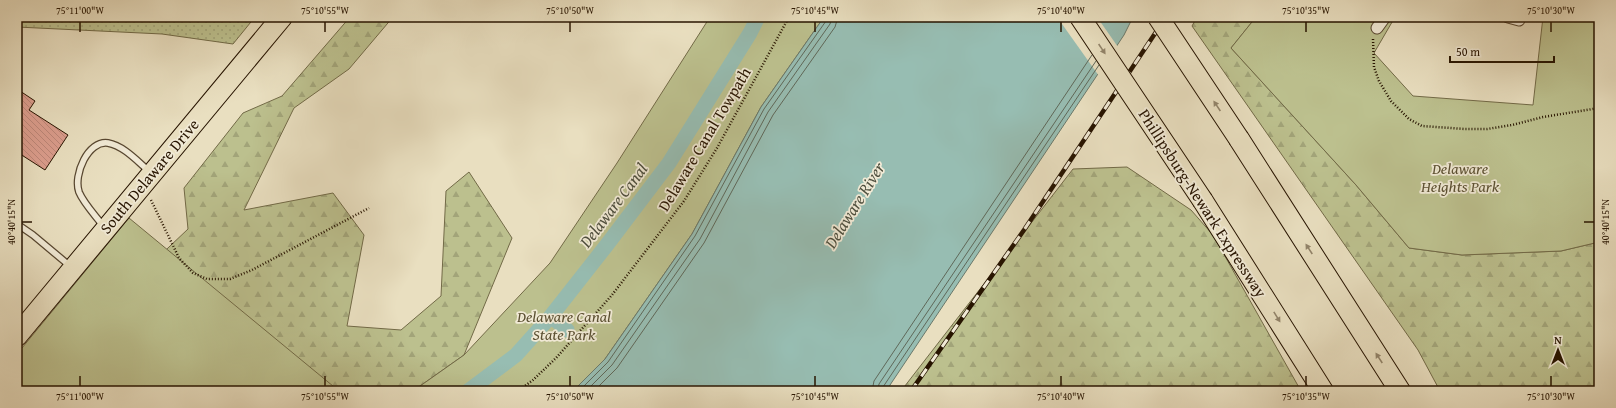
<svg xmlns="http://www.w3.org/2000/svg" width="1616" height="408" viewBox="0 0 1616 408" font-family="'Gentium Book Plus',serif">
<style>
.grass{fill:url(#grass-dots);stroke:#726a47}
.forest{fill:url(#forest-firs);stroke:#726a47}
.green{fill:#bcc08e;stroke:#726a47}
.water{fill:#97bdb2;stroke:#6a796b}
.pier{fill:#e9dfc0}
.lines{fill:none;stroke-linecap:round;stroke-linejoin:round}
.shore{stroke:#5f6859;stroke-width:1}
.canal{stroke:#97bdb2;stroke-width:15}
.building{fill:url(#building-back-hatch);stroke:#271400}
.lane-casing{stroke:#584730;stroke-width:8}
.street-casing{stroke:#584730;stroke-width:13}
.highway-casing{stroke:#271400;stroke-width:22}
.path{stroke:#271400;stroke-width:2.5;stroke-dasharray:1 2;stroke-linecap:butt}
.lane{stroke:#f1ead6;stroke-width:5.5}
.street{stroke:#f1ead6;stroke-width:11}
.highway{stroke:#e9dfc0;stroke-width:20}
.rail-casing{stroke:#271400;stroke-width:4.5}
.rail{stroke:#f1ead6;stroke-width:3;stroke-dasharray:9;stroke-linecap:butt}
.highway-bridge-casing{stroke:#271400;stroke-width:22;stroke-linecap:butt}
.highway-bridge{stroke:#e9dfc0;stroke-width:20}
.oneway{fill:#92846a}
.ticks{fill:none;stroke:#271400;stroke-width:1.5}
.labels{text-anchor:middle;dominant-baseline:central;stroke-width:3.5;stroke-linejoin:round;paint-order:stroke}
.street-label{font-size:16px;fill:#271400;stroke:#f1ead6}
.park-label{font-size:16px;font-style:italic;fill:#5b5032;stroke:#f1ead6}
.water-label{font-size:17px;font-style:italic;fill:#4e4f3e;stroke:#f1ead6}
.neatline{fill:none;stroke:#271400;stroke-width:1.5}
.ticks-label{font-size:10px;text-anchor:middle;fill:#271400}
</style>
<defs>
<pattern id="grass-dots" width="8" height="8" patternUnits="userSpaceOnUse"><rect width="8" height="8" fill="#bcc08e"/><path d="M2 2h.1M6 6h.1" fill="none" stroke="#a2a479" stroke-width="1.8" stroke-linecap="round"/></pattern>
<pattern id="forest-firs" width="22" height="20" patternUnits="userSpaceOnUse"><rect width="22" height="20" fill="#bcc08e"/><path d="M5 1l3.5 6h-7zM16 11l3.5 6h-7z" fill="#a2a479"/></pattern>
<pattern id="building-back-hatch" width="6" height="6" patternUnits="userSpaceOnUse"><rect width="6" height="6" fill="#db9d8d"/><path d="M-1 5l2 2M0 0l6 6M5-1l2 2" fill="none" stroke="#bc8678"/></pattern>
</defs>
<rect width="100%" height="100%" fill="#e9dfc0"/>
<filter id="stains"><feTurbulence type="fractalNoise" baseFrequency=".005" numOctaves="4"/><feColorMatrix values="0 0 0 0 .2 0 0 0 0 .09 0 0 0 0 .02 0 0 0 .5 -.17"/></filter>
<radialGradient id="worn" r=".72"><stop offset=".6" stop-color="#630" stop-opacity="0"/><stop offset="1" stop-color="#630" stop-opacity=".3"/></radialGradient>
<!-- grass -->
<path class="grass" d="M17,17H255L233,44L162,34L17,27Z"/>
<!-- forest -->
<path class="forest" d="M350,17H393L349,69L294,108L244,210L333,193L364,235L347,326L401,330L441,296L446,191L469,172L512,238L464,355L413,391H17L188,229L184,188L243,113L282,96Z
M1197,17H1256L1231,48L1356,185L1409,248L1462,255L1561,251L1599,242V391H1440L1418,350L1192,26Z
M1127,167L1191,210L1213,235L1301,391H901L1073,169Z"/>
<!-- green -->
<path class="green" d="M710,17H824L761,107L692,234L605,359L573,391H413L464,355L550,263L617,163Z
M1256,17H1395L1374,53L1413,96L1533,105L1543,17H1599V242L1561,251L1462,255L1409,248L1356,185L1231,48Z
M129,218L339,391H17V354Z"/>
<!-- water -->
<path class="water" d="M824,17H1133L1124,35L886,391H573L605,359L692,234L761,107Z"/>
<!-- pier -->
<path class="pier" d="M1057,17H1097L1118,47L1099,76Z"/>
<g class="lines">
<!-- shore -->
<path class="shore" d="M579,391L608,362L695,236L764,109L826,21L827,17
M586,391L612,365L700,239L768,112L830,24L832,17
M594,391L617,368L704,243L773,115L835,27L838,17
M872,391L874,381L1092,55
M878,391L879,384L1096,61
M883,391V387L1099,65"/>
<!-- canal -->
<path class="canal" d="M551,316L567,330
M468,391L516,355L551,316L606,246L669,163L750,33L758,17"/>
</g>
<!-- building -->
<path class="building" d="M17,89L35,101L29,110L68,135L45,170L17,152Z"/>
<g class="lines">
<defs>
<path id="lane" d="M17,224L33,235L70,266
M104,227C96,216 84,204 79,192C73,175 88,140 108,143C124,146 137,161 149,171"/>
<path id="street" d="M1508,17L1519,20
M1377,28L1385,17"/>
<path id="highway" d="M1239,139L1400,391
M1203,201L1323,391
M17,336L282,17"/>
</defs>
<!-- lane casing -->
<use href="#lane" class="lane-casing"/>
<!-- street casing -->
<use href="#street" class="street-casing"/>
<!-- highway casing -->
<use href="#highway" class="highway-casing"/>
<!-- path -->
<path class="path" d="M1373,39L1374,67L1379,81L1391,101L1409,119L1422,126L1465,129H1487L1512,125L1543,117L1599,108
M151,200L179,258L193,273L207,279H230L252,270L369,208
M518,391L533,380L556,358L612,295L684,201L717,148L789,17"/>
<!-- lane -->
<use href="#lane" class="lane"/>
<!-- street -->
<use href="#street" class="street"/>
<!-- highway -->
<use href="#highway" class="highway"/>
<defs>
<path id="rail" d="M911,391L1024,230L1166,17"/>
</defs>
<!-- rail casing -->
<use href="#rail" class="rail-casing"/>
<!-- rail -->
<use href="#rail" class="rail"/>
<defs>
<path id="highway-bridge" d="M1080,17L1203,201
M1158,17L1239,139"/>
</defs>
<!-- highway-bridge casing -->
<use href="#highway-bridge" class="highway-bridge-casing"/>
<!-- highway-bridge -->
<use href="#highway-bridge" class="highway-bridge"/>
</g>
<!-- one-way arrows -->
<defs><path id="oneway-solid" d="M-6-.8H1V-3.2L6.5 0L1 3.2V.8H-6Z"/></defs>
<g class="oneway">
<use href="#oneway-solid" transform="translate(1102 49) rotate(56)"/>
<use href="#oneway-solid" transform="translate(1217 106) rotate(-124)"/>
<use href="#oneway-solid" transform="translate(1309 249) rotate(-123)"/>
<use href="#oneway-solid" transform="translate(1277 317) rotate(58)"/>
<use href="#oneway-solid" transform="translate(1379 358) rotate(-123)"/>
</g>
<!-- ticks -->
<path class="ticks" d="M80,22V32M325,22V32M570,22V32M815,22V32M1061,22V32M1306,22V32M1551,22V32M22,222H32M1584,222H1594M80,376V386M325,376V386M570,376V386M815,376V386M1061,376V386M1306,376V386M1551,376V386"/>
<g class="labels">
<!-- street labels -->
<g class="street-label">
<text transform="translate(704 139) rotate(-59)">Delaware Canal Towpath</text>
<text transform="translate(149 176) rotate(-50)">South Delaware Drive</text>
<text transform="translate(1203 203) rotate(57)">Phillipsburg-Newark Expressway</text>
</g>
<!-- park labels -->
<g class="park-label">
<text x="1460" y="168">Delaware<tspan x="1460" dy="18">Heights Park</tspan></text>
<text x="564" y="316">Delaware Canal<tspan x="564" dy="18">State Park</tspan></text>
</g>
<!-- water labels -->
<g class="water-label">
<text transform="translate(613 205) rotate(-53)">Delaware Canal</text>
<text transform="translate(854 205) rotate(-58)">Delaware River</text>
</g>
</g>
<!-- margin -->
<rect width="1616" height="408" fill="none" stroke="#e9dfc0" stroke-width="44"/>
<!-- north arrow -->
<g transform="translate(1558 350)" stroke="#f1ead6" stroke-width="3" paint-order="stroke">
<path d="M0-3L7 15L0 10L-7 15Z" fill="#271400"/>
<text y="-6" font-size="11" font-weight="bold" text-anchor="middle" fill="#271400">N</text>
</g>
<!-- scale -->
<path d="M1450 56v6h104v-6" fill="none" stroke="#271400" stroke-width="2"/>
<text x="1456" y="56" font-size="12" fill="#271400" stroke="#f1ead6" stroke-width="3" paint-order="stroke">50 m</text>
<rect x="22" y="22" width="1572" height="364" class="neatline"/>
<g class="ticks-label">
<text x="80" y="14">75°11'00"W</text>
<text x="325" y="14">75°10'55"W</text>
<text x="570" y="14">75°10'50"W</text>
<text x="815" y="14">75°10'45"W</text>
<text x="1061" y="14">75°10'40"W</text>
<text x="1306" y="14">75°10'35"W</text>
<text x="1551" y="14">75°10'30"W</text>
<text transform="translate(11 222) rotate(-90)" y="4">40°40'15"N</text>
<text transform="translate(1605 222) rotate(-90)" y="4">40°40'15"N</text>
<text x="80" y="400">75°11'00"W</text>
<text x="325" y="400">75°10'55"W</text>
<text x="570" y="400">75°10'50"W</text>
<text x="815" y="400">75°10'45"W</text>
<text x="1061" y="400">75°10'40"W</text>
<text x="1306" y="400">75°10'35"W</text>
<text x="1551" y="400">75°10'30"W</text>
</g>
<rect width="100%" height="100%" filter="url(#stains)"/>
<rect width="100%" height="100%" fill="url(#worn)"/>
</svg>
